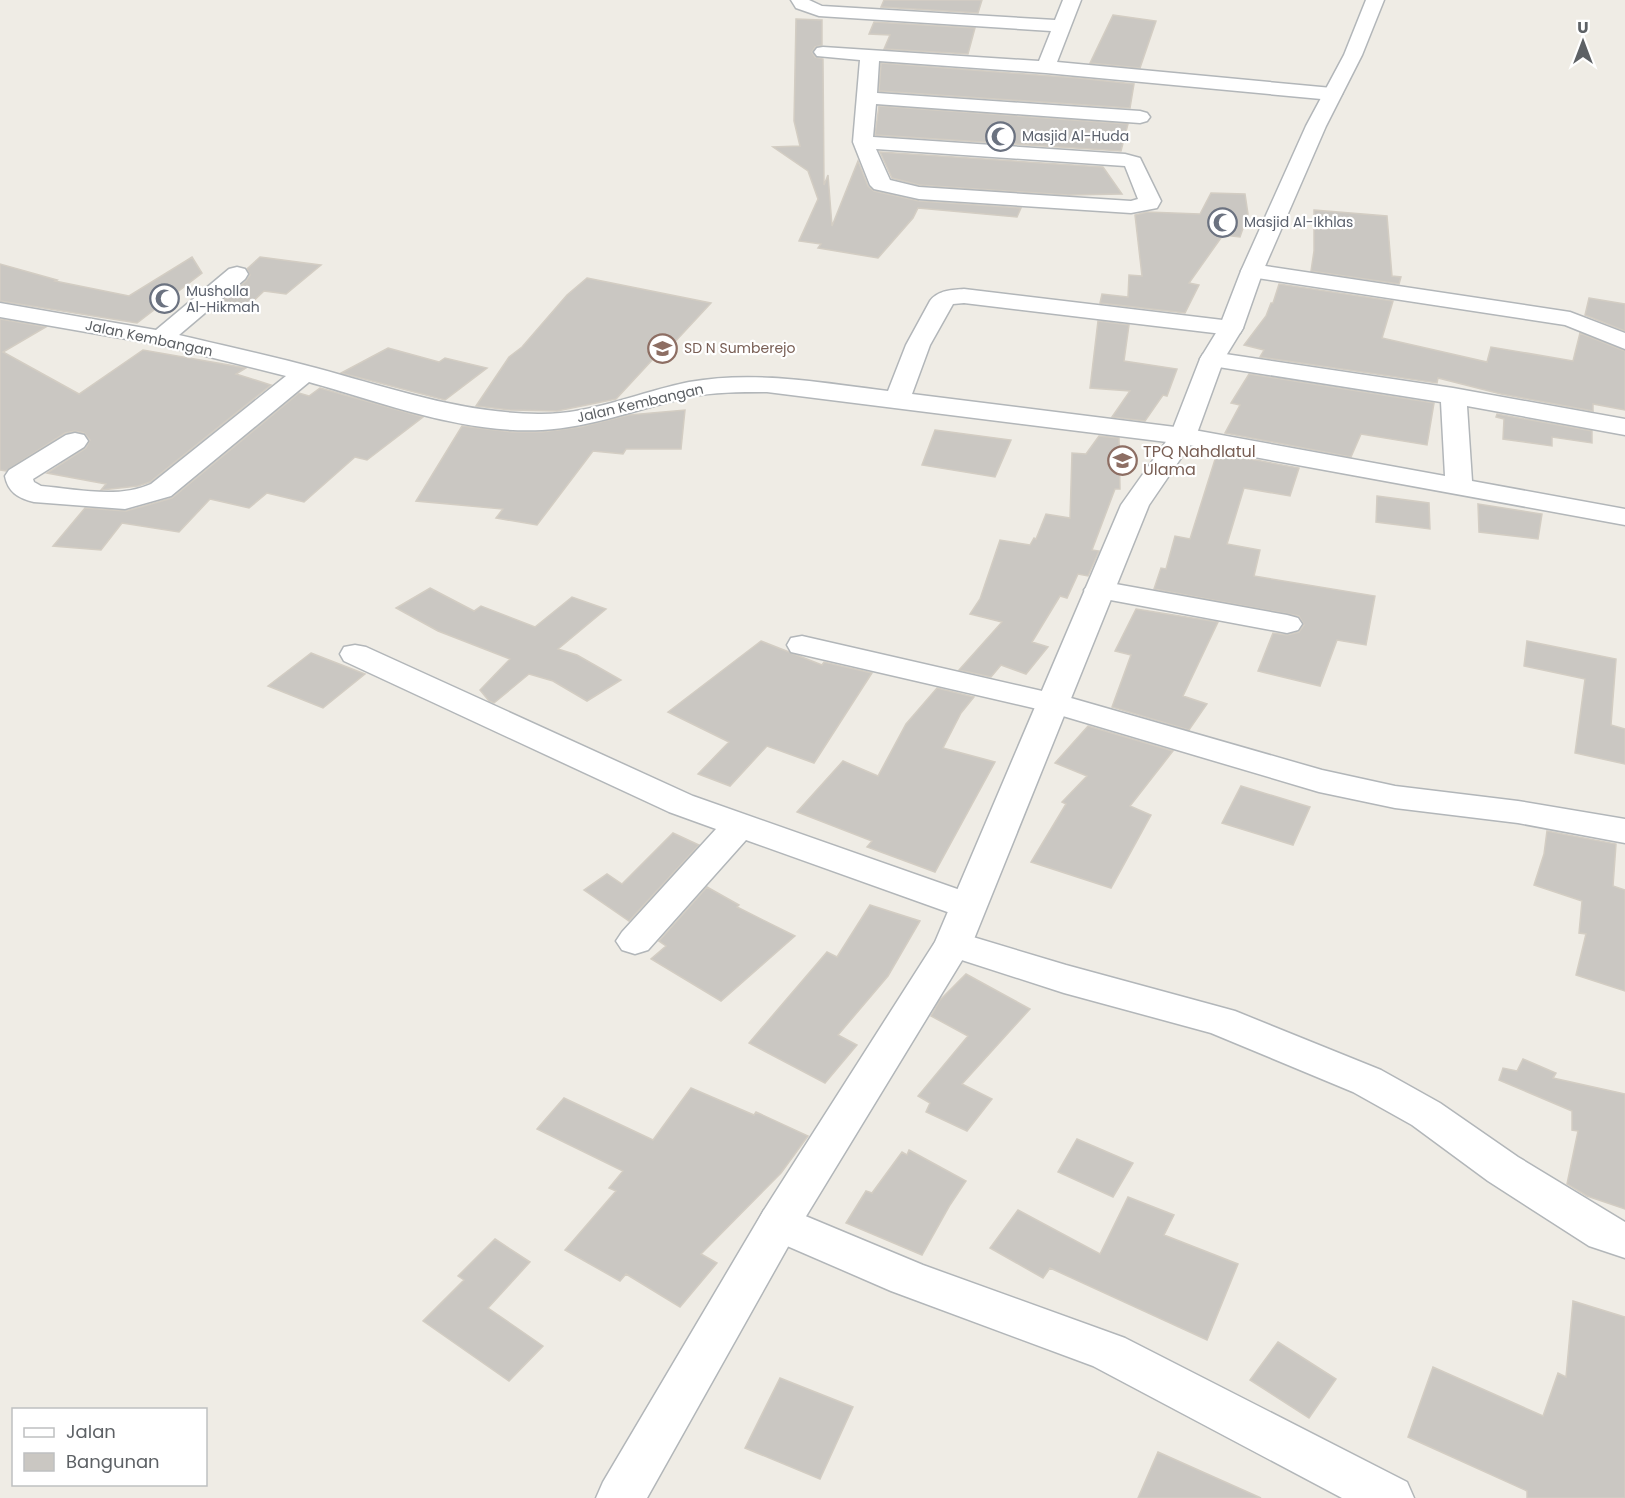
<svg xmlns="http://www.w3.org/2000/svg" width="1625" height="1498" viewBox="0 0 1625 1498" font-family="Poppins,sans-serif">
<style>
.building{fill:#cac7c2;stroke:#d3cdc3;stroke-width:1.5}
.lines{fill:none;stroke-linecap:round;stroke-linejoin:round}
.minor-casing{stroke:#b2b6b9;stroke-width:3}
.tertiary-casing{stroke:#b2b6b9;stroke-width:3}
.minor{fill:#fff;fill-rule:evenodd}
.tertiary{fill:#fff;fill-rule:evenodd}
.labels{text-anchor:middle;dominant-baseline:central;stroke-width:4.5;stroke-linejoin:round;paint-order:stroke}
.far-worship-label{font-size:14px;fill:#5b616d;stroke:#fff;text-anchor:start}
.far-street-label{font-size:14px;fill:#5d6165;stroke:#fff}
.far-education-label{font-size:14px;fill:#785e54;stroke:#fff;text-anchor:start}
.education-label{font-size:16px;fill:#785e54;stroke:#fff;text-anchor:start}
</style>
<rect width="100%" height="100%" fill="#efece5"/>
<!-- building -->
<path class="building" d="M884,0H982L978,13L881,7Z
M1113,15L1156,21L1140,68L1090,63Z
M796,19L822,20V45L815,47L812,52L815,57L823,59L824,185L828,175L832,226L858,161L868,186L874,191L919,201L1021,208L1017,217L918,208L913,218L878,258L818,248L821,244L799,241L818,199L808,171L773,147L800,146L794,121Z
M874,22L975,28L968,54L884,49L890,35L869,34Z
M881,63L1078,78L1134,84L1130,108L879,91Z
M879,106L1128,124L1121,151L875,135Z
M880,152L1103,167L1122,194L1068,195L919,185L892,178Z
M1211,193L1245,194L1248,214L1240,237L1223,235L1189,283L1199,285L1185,313L1100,303L1102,294L1128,297L1129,275L1142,276L1135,215L1147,212L1200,214Z
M1314,210L1387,216L1392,276L1401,277L1399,284L1311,271L1314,251Z
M192,257L202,273L137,323L0,301V264L57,280L55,281L129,296Z
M260,257L321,265L286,294L264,291L243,311L215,307L246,281L250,275L247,269Z
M587,278L711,303L672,345L667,344L616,399L557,411L510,410L476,406L509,357L522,347L567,295Z
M1279,284L1393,301L1382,338L1487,362L1491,347L1573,361L1580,333L1625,351V410L1593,404V411L1501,394L1438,378L1437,383L1260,357L1264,350L1244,345L1266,316L1271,303H1273Z
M1589,298L1625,304V331L1585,315Z
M0,319L46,327L3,352L79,394L143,350L246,368L236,374L271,385L150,482L138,486L101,490L106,484L47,473L86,448L90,440L84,433L75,431L65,433L6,471L0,470Z
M1098,321L1129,325L1124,361L1177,369L1167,396L1163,395L1145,421L1112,417L1130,391L1090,388Z
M388,348L439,362L445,358L487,368L445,400L341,373Z
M1249,374L1434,403L1427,445L1361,434L1351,457L1225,433L1240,405L1231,403Z
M320,388L423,417L367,460L355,457L304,502L267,493L249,508L210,499L179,532L122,523L101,550L53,546L85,508L126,511L172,498L299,393L309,396Z
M685,410L681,449H626L623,454L593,451L537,525L496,518L503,509L416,501L462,426L512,432H542L580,427L629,415Z
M1497,414L1592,431V443L1552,437V446L1503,439L1504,419L1496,417Z
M935,430L1011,440L995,477L922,465Z
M1099,436L1119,438L1120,489H1115L1092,550L1099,551L1088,576L1078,574L1067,598L1060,596L1032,642L1048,647L1026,674L1001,665L991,677L959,670L1002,622L970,614L980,599L1000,540L1030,545L1034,538L1036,539L1046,514L1070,518L1072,453L1086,454Z
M1217,453L1299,468L1290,496L1244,488L1227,544L1260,550L1254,576L1375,596L1366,645L1337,640L1320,686L1258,671L1273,633L1287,635L1299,632L1304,625L1299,616L1154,589L1161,568L1166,569L1175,536L1190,539Z
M1377,496L1429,503L1430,529L1376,522Z
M1478,504L1542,514L1538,539L1479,532Z
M430,588L474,611L481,606L535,627L572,597L606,609L558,649L577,655L621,680L587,701L553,681L529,674L494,703L489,701L480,690L510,659L438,631L396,608Z
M1136,609L1218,622L1183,696L1207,704L1189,730L1112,707L1131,655L1115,651Z
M761,641L822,665L824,662L872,673L814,763L767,746L730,786L698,774L729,742L668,712Z
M1527,641L1616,659L1611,725L1625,729V764L1575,753L1585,679L1524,666Z
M311,653L365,674L323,708L268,686Z
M937,688L974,697L961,713L943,748L995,762L935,872L867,847L872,841L797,812L843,761L878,776L906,724Z
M1088,726L1173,751L1130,806L1151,815L1111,888L1031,862L1066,804L1062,802L1087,776L1055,763Z
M1241,786L1310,807L1293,845L1222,823Z
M1547,831L1616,844L1613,886L1625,890V991L1576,975L1586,934L1579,933L1582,901L1534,885L1544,854Z
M673,833L699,845L629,921L584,890L607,874L622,884Z
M707,887L739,905L737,907L795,936L721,1001L651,959L666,946L659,941Z
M870,905L920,921L888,976L838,1035L857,1045L825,1083L749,1043L827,952L837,957Z
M966,974L1030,1009L962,1084L992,1099L967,1131L926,1112L930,1103L918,1096L968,1036L931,1016L940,1000Z
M1523,1059L1556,1073L1553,1078L1625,1094V1209L1587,1196L1567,1184L1578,1131L1572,1130V1111L1499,1080L1503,1068L1517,1071Z
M691,1088L754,1115L756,1112L808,1136L781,1173L701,1254L717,1263L680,1307L626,1274L620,1281L565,1250L616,1191L609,1188L623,1171L537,1129L564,1098L653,1140Z
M1077,1139L1133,1163L1113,1197L1058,1172Z
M909,1150L966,1181L950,1205L922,1255L846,1223L866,1191L872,1193L902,1152L907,1155Z
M1128,1197L1174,1215L1164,1235L1238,1264L1207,1340L1050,1268L1043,1278L990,1248L1018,1210L1100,1254Z
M495,1239L530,1262L488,1308L543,1346L509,1381L423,1321L464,1280L458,1276Z
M1573,1301L1625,1317V1498H1527V1491L1408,1437L1433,1367L1543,1416L1558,1373L1566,1377Z
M1278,1342L1336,1379L1309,1418L1250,1380Z
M780,1378L853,1407L820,1479L745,1448Z
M1158,1452L1261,1498H1138Z"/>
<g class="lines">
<defs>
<path id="minor" d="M791,0H809L822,6L1055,20L1063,0H1081L1057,62L1332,88L1339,90L1342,94L1339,98L1332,100L1046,73L879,61L877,93L1140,111L1147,113L1150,117L1147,121L1140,123L876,104L873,137L1125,154L1140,158L1161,201L1157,208L1131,213L919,199L874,189L870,185L853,142L860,60L817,56L814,52L817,48L823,47L1039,61L1051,31L819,16L796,8ZM876,149L1125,166L1138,199L1131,201L919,187L890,180Z
M1252,264L1570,312L1625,333V349L1565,325L1244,276L1241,271L1244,266Z
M237,267L245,269L248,274L245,279L179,335C225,346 271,356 316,368C390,388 461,413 538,414C590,415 639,392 689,382C755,370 822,383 888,391L906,345L930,301C938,290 952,290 964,289L1231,321L1240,323L1243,328L1240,333L1231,335L964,303L953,304L930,345L912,394L1183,428L1445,476L1441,402L1212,366L1203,364L1200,359L1203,354L1212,352L1453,388L1625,419V435L1467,406L1472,481L1625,509V525L1183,444L767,392C741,392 715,392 689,397C640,408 593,427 542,430C463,434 384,403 309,382L171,496L125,509L34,502C18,498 8,492 5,476L9,470L66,435L75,433L84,435L88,441L84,447L33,479L34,482L41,486C76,489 118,499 151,484L286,376L161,345L0,317V303L156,330L229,269Z
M1099,581L1287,615L1298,618L1302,624L1298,630L1287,633L1089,596L1084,590L1089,584Z
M802,636L1064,696L1322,770L1395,786L1518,801L1625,819V843L1518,823L1395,808L1319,792L1046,711L791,652L787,645L791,638Z
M355,645L366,647L693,796L980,897L985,906L980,915L967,919L746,840L648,950L635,954L622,950L616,941L622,932L716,829L669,812L344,661L340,654L344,647Z
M953,931L1066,965L1235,1011L1381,1070L1440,1103L1518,1157L1625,1222V1258L1589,1246L1488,1181L1412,1125L1353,1092L1211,1033L1064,993L940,953L934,944L940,935Z
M779,1205L923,1265L1125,1338L1407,1482L1414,1498H1342L1093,1366L891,1291L764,1236L757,1223L764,1210Z"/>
<path id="tertiary" d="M1366,0H1384L1362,55L1326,126L1263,271L1243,328L1224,359L1196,436L1149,505L972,944L794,1236L647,1498H596L603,1482L764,1210L935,942L1121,505L1170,436L1200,359L1219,328L1241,271L1306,126L1344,55Z"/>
</defs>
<!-- minor casing -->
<use href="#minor" class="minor-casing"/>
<!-- tertiary casing -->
<use href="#tertiary" class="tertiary-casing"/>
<!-- minor -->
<use href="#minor" class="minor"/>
<!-- tertiary -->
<use href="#tertiary" class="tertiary"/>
</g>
<!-- icons -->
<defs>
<symbol id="mosque-ring" viewBox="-11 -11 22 22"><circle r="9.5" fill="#fff" stroke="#6b7280" stroke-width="1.5"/><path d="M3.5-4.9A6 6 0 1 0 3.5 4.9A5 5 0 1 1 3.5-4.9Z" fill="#6b7280"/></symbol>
<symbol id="school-ring" viewBox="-11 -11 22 22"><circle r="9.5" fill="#fff" stroke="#8d6e63" stroke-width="1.5"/><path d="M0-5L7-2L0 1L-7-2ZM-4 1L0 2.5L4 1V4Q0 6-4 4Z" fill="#8d6e63"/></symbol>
</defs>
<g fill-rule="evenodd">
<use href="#mosque-ring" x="984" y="120" width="33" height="33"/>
<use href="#mosque-ring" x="1206" y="206" width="33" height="33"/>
<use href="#mosque-ring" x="148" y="282" width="33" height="33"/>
<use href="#school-ring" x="646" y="332" width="33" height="33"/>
<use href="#school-ring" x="1106" y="444" width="33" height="33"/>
</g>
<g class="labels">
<!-- far-worship labels -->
<g class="far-worship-label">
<text x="1022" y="136">Masjid Al-Huda</text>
<text x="1244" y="222">Masjid Al-Ikhlas</text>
<text x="186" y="291">Musholla<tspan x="186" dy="16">Al-Hikmah</tspan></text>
</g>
<!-- far-street labels -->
<g class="far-street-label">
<text transform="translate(149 338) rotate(12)">Jalan Kembangan</text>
<text transform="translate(640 403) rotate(-13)">Jalan Kembangan</text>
</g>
<!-- far-education labels -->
<g class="far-education-label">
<text x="684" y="348">SD N Sumberejo</text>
</g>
<!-- education labels -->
<g class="education-label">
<text x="1143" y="451">TPQ Nahdlatul<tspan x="1143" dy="18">Ulama</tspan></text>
</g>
</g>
<!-- legend -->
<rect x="12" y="1408" width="195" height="78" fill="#ffffff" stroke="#bec0c1" stroke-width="1.5"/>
<rect x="24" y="1428" width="30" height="9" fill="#ffffff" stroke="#bec0c1" stroke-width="1.5"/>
<text x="66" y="1438" font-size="18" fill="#5d6165">Jalan</text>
<rect x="24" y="1453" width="30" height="18" fill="#cac7c2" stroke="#bec0c1" stroke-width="1.5"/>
<text x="66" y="1468" font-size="18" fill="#5d6165">Bangunan</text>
<!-- north arrow -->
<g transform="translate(1583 42)" stroke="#ffffff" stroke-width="4.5" paint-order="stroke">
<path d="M0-4.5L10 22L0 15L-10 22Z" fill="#5d6165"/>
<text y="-9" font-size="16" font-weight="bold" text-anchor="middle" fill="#5d6165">U</text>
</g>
</svg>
